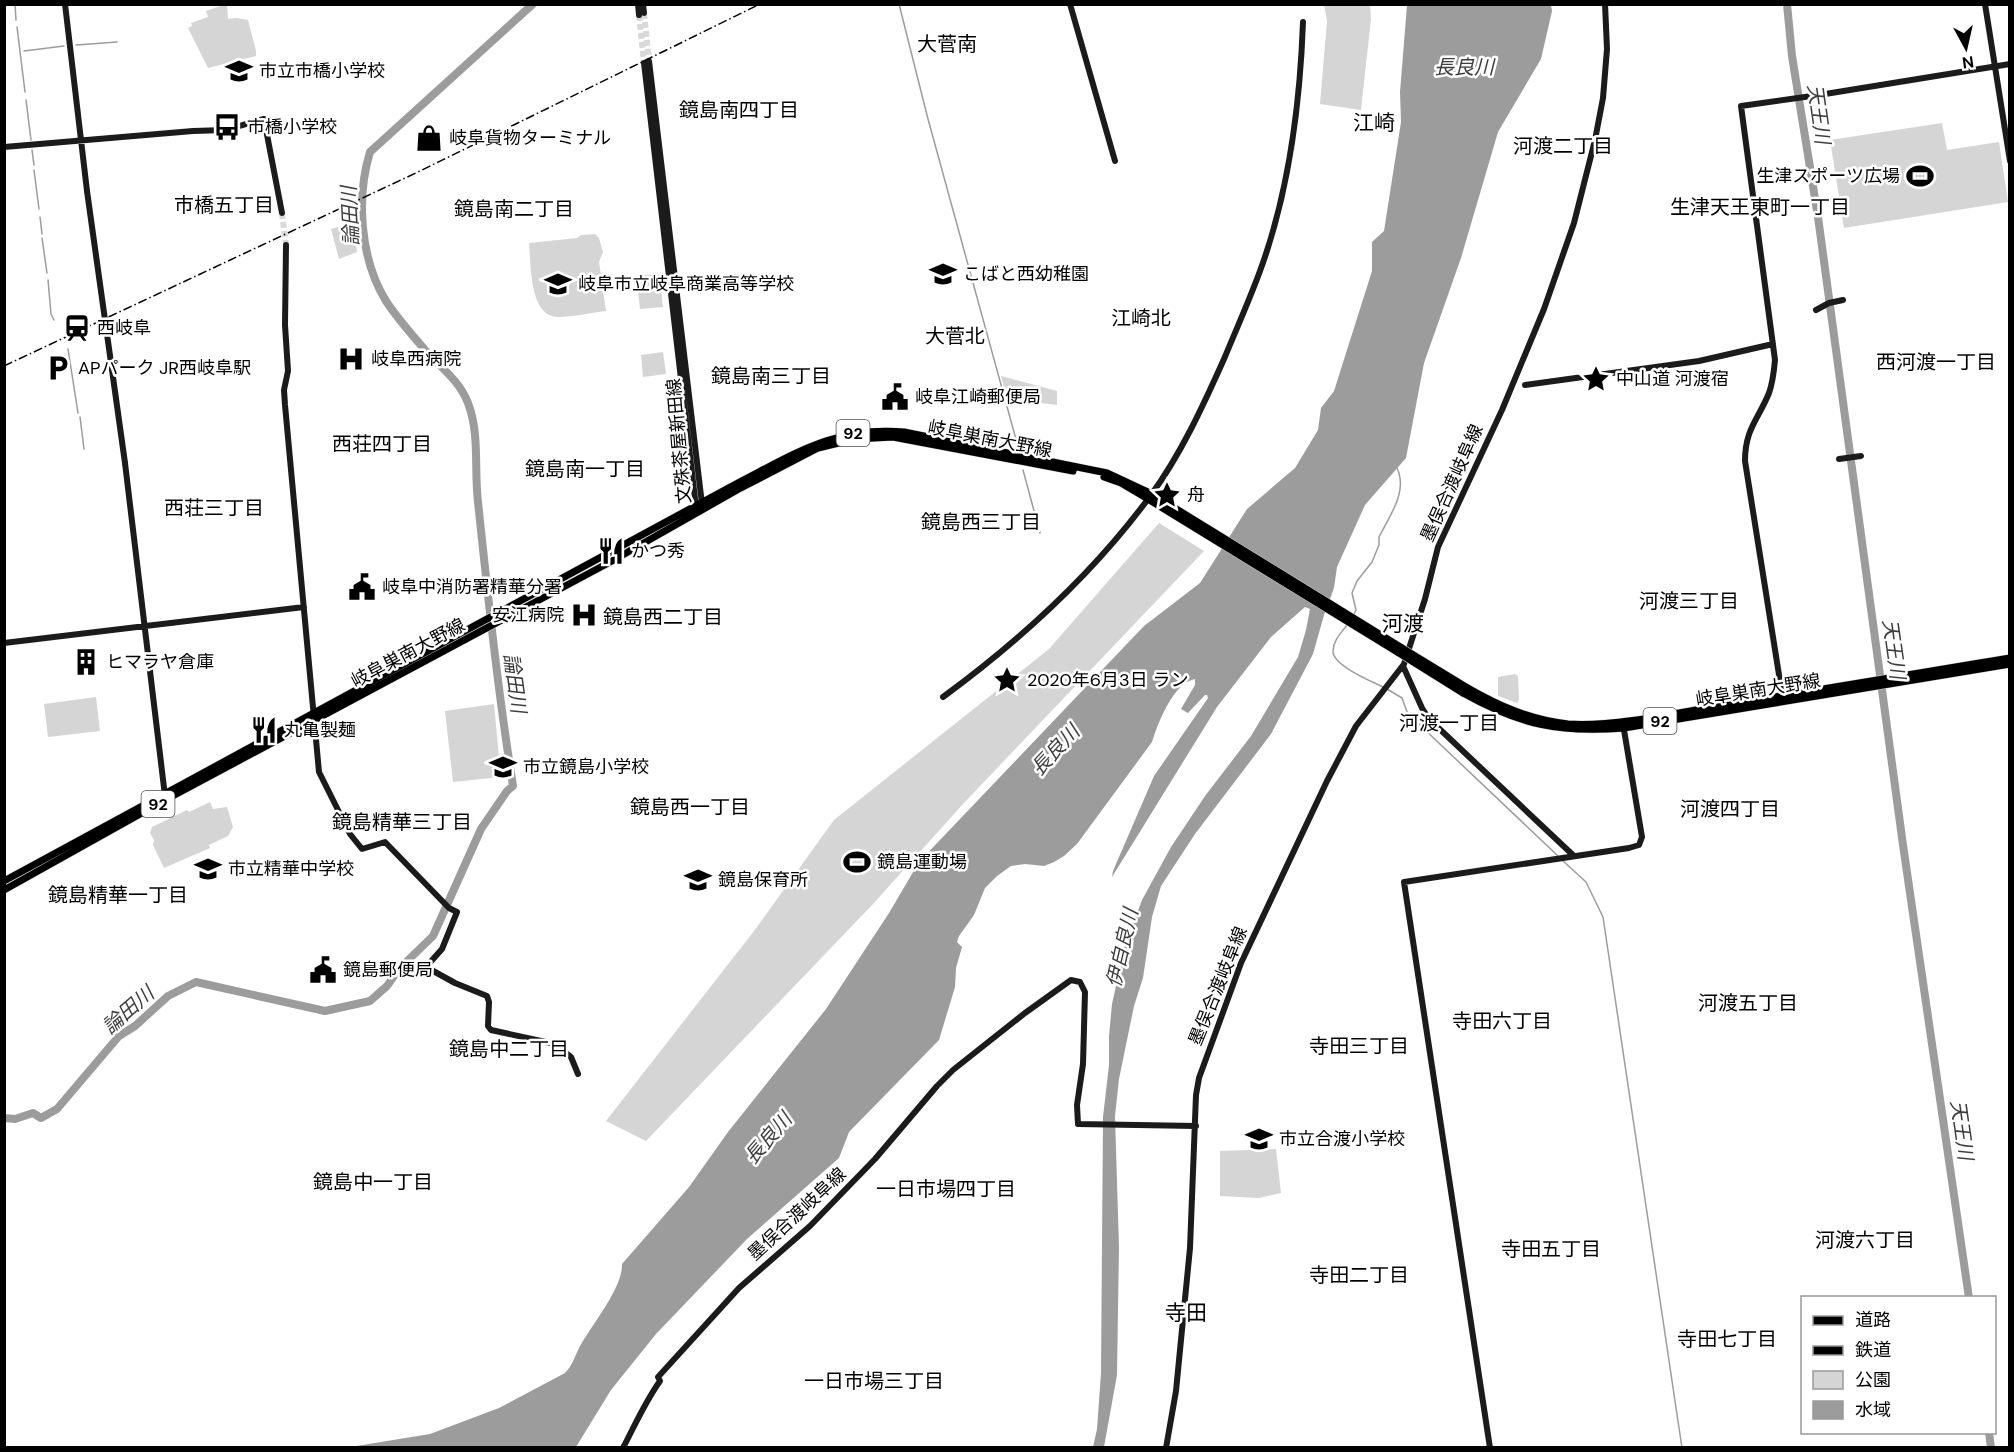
<svg xmlns="http://www.w3.org/2000/svg" width="2014" height="1452" viewBox="0 0 2014 1452" font-family="'DM Sans','Noto Sans JP',sans-serif">
<style>
.green{fill:#d5d5d5}
.water{fill:#9c9c9c}
.lines{fill:none;stroke-linecap:round;stroke-linejoin:round}
.stream{stroke:#9c9c9c;stroke-width:1.5}
.river{stroke:#9c9c9c;stroke-width:8}
.secondary-tunnel{stroke:#d9d9d9;stroke-width:6;stroke-dasharray:6 3;stroke-linecap:butt}
.primary-casing{stroke:#dbdbdb;stroke-width:8}
.secondary{stroke:#1b1b1b;stroke-width:6}
.primary{stroke:#000;stroke-width:7}
.rail{stroke:#000;stroke-width:1.5;stroke-dasharray:9 3 1.5 3;stroke-linecap:butt}
.primary-bridge-casing{stroke:#dbdbdb;stroke-width:8;stroke-linecap:butt}
.secondary-bridge{stroke:#1b1b1b;stroke-width:6}
.primary-bridge{stroke:#000;stroke-width:7}
.labels{text-anchor:middle;dominant-baseline:central;stroke-width:5;stroke-linejoin:round;paint-order:stroke}
.shield{fill:#fff;stroke:#4c4c4c;stroke-width:1.5}
.shield-label{font-size:16px;font-weight:bold;fill:#000}
.poi-label{font-size:18px;fill:#000;stroke:#fff;text-anchor:start}
.street-label{font-size:18px;fill:#000;stroke:#fff}
.neighbourhood-label{font-size:20px;fill:#000;stroke:#fff}
.water-label{font-size:20px;font-style:italic;fill:#3d3d3d;stroke:#fff}
.quarter-label{font-size:21px;fill:#000;stroke:#fff}
</style>
<rect width="100%" height="100%" fill="#fff"/>
<!-- green -->
<path class="green" d="M223,5H227L228,19L237,18L248,20L256,51V56L208,68L188,28L192,26L191,23L208,17L206,11Z
M1324,5H1370L1371,19L1361,110L1320,104L1327,21Z
M1942,123L1947,150L1999,142L2008,202L1844,228L1830,140Z
M353,223L357,252L339,259L331,229Z
M595,234L599,238L603,252L599,262L606,311C590,313 573,317 558,317C529,317 531,264 529,243L577,238L581,235Z
M659,274L663,307L640,309L636,276Z
M663,352L666,374L643,377L641,355Z
M1001,376L1057,391V405L1007,399Z
M1159,523L1204,551L963,804L873,904L646,1141L606,1121L754,931L834,820L1049,649Z
M1515,674L1518,676L1519,699L1517,703L1498,696V677Z
M96,697L100,731L48,737L44,704Z
M494,704L501,777L453,782L445,711Z
M210,802L213,809L227,807L233,827L228,836L209,845L210,848L164,868L153,845L154,840L150,833L152,827L187,810L189,812Z
M1276,1149L1281,1193L1259,1198L1220,1196V1151Z"/>
<!-- water -->
<path class="water" d="M1407,5H1551L1552,11L1541,59L1498,132L1461,258L1424,363L1406,458L1365,505L1337,567L1334,588L1324,615L1313,654L1271,734L1195,834L1161,886L1152,917L1143,978L1134,1006L1119,1079L1115,1116L1119,1247L1117,1375L1104,1447H1093L1097,1429L1101,1373L1103,1117L1109,1065V1036L1112,1004L1125,945L1142,900L1171,847L1205,796L1251,736L1298,657L1306,630L1310,609L1305,607L1271,637L1217,707L1112,877L1113,871L1154,776L1208,698L1207,695H1205L1188,713L1181,709L1195,685V679C1173,683 1158,723 1152,742L1077,844L1064,856L1054,862L1044,866L1025,864L1011,866L997,876L985,888L974,915L959,936L957,942L962,947L956,968L955,987L939,1040L849,1132L839,1158L747,1239L656,1334L611,1390L576,1447L344,1448L430,1434L499,1408L565,1373C572,1366 574,1358 579,1348C590,1327 623,1288 622,1264L689,1187L728,1132L826,1009L889,913L919,862L1144,626L1200,583L1247,509L1295,468L1318,430L1321,408L1334,391L1372,271V242L1384,231L1401,122L1400,92Z"/>
<g class="lines">
<!-- stream -->
<path class="stream" d="M15,4L16,20
M899,4L928,119L1017,443
M17,27L25,92
M76,45L117,42
M24,51L64,46
M26,100L31,140
M32,150L34,165
M34,170L39,209
M40,217L42,234
M42,238L47,273
M48,280L51,314L54,320
M68,349L78,413
M80,417L84,449
M1023,470L1040,533
M1353,616L1356,610L1352,593L1357,581L1372,562L1379,545V537C1390,515 1408,492 1397,468
M1347,625C1341,633 1333,641 1333,651C1332,665 1371,681 1383,687
M1387,689L1402,698L1407,712L1422,727L1558,856
M1562,860L1586,882L1603,917L1682,1448"/>
<!-- river -->
<path class="river" d="M1787,4L1792,56L1818,217L1903,845L1969,1298
M4,1118L15,1119L33,1113L41,1118L57,1109L119,1036L135,1026L168,996L196,982L325,1011L370,1001L387,986L399,969L433,936L481,829L507,791L513,786C498,692 488,597 478,502C474,470 480,434 468,403C459,380 441,368 426,351C412,335 397,318 386,301C360,259 356,198 370,152L533,4
M1989,1432L1991,1448"/>
<!-- secondary-tunnel -->
<path class="secondary-tunnel" d="M644,13L649,61
M639,15L644,63
M282,213L286,245"/>
<defs>
<path id="primary" d="M1104,477L1121,483L1143,496L1399,653
M1466,687C1499,706 1530,720 1568,724C1612,727 1673,714 1717,706C1815,691 1912,674 2010,658
M1463,693C1520,725 1559,733 1624,728L2010,664
M4,881L734,485C793,455 834,426 904,432L1107,473L1152,494L1402,648
M4,890L167,799L612,561L737,490L818,448L855,439L893,437L1073,471"/>
</defs>
<!-- primary casing -->
<use href="#primary" class="primary-casing"/>
<!-- secondary -->
<path class="secondary" d="M65,4L87,191
M638,4L639,15
M643,4L644,13
M1070,4L1115,161
M1985,4L2010,161
M649,61L702,504
M644,63L696,507L698,509
M4,147L193,131L225,130L264,119L282,213
M286,245L285,325L288,371L284,390L285,405L319,772L350,834L362,849L385,842L449,908L457,912L442,949L426,967L455,983L487,996L489,1002L488,1026L491,1030L555,1044L571,1057L578,1074
M1816,310L1829,303L1843,300
M1525,385L1699,361L1773,344
M1839,459L1861,456
M125,463L165,796
M4,643L304,607
M1403,666L1422,708L1429,719L1574,856
M943,697C1022,639 1093,574 1151,495C1181,454 1203,406 1224,359C1236,330 1249,301 1260,271C1289,192 1300,105 1303,22
M1783,700L1745,461C1745,429 1758,420 1769,393C1773,382 1774,371 1775,360L1741,106L1819,95L2010,64
M623,1448C635,1425 645,1402 660,1381L658,1377L739,1288L810,1226L875,1159L937,1086L953,1070L1025,1013L1071,980L1080,982L1085,992L1083,1064L1077,1105L1078,1124L1196,1126
M1166,1448L1176,1391L1190,1248L1196,1095L1199,1078L1241,963L1327,781L1356,726L1404,664L1425,599L1438,547L1502,410L1544,309L1574,223L1595,140L1603,98L1607,49L1605,4
M1490,1448L1404,882L1629,848L1639,845L1642,837L1623,724"/>
<!-- primary -->
<use href="#primary" class="primary"/>
<!-- rail -->
<path class="rail" d="M4,366L418,172L760,4"/>
<defs>
<path id="primary-bridge" d="M1402,648L1466,687
M1399,653L1463,693"/>
</defs>
<!-- primary-bridge casing -->
<use href="#primary-bridge" class="primary-bridge-casing"/>
<!-- secondary-bridge -->
<path class="secondary-bridge" d="M87,191L125,463"/>
<!-- primary-bridge -->
<use href="#primary-bridge" class="primary-bridge"/>
</g>
<!-- icons -->
<defs>
<symbol id="school-bare" viewBox="-9 -9 18 18"><path d="M0-5L7-2L0 1L-7-2ZM-4 1L0 2.5L4 1V4Q0 6-4 4Z" fill="#000" stroke="#fff" stroke-width="2.5" paint-order="stroke"/></symbol>
<symbol id="bus-bare" viewBox="-9 -9 18 18"><path d="M-5-6H5V4H4V6H2V4H-2V6H-4V4H-5ZM-3.5-4V0h7V-4ZM-3.5 1.2v1.5H-2V1.2ZM2 1.2v1.5H3.5V1.2Z" fill="#000" stroke="#fff" stroke-width="2.5" paint-order="stroke"/></symbol>
<symbol id="shop-bare" viewBox="-9 -9 18 18"><path d="M-5-2.5h2.3a2.7 3.5 0 0 1 5.4 0H5L5.5 6h-11ZM-1.5-2.5h3a1.5 2.3 0 0 0-3 0Z" fill="#000" stroke="#fff" stroke-width="2.5" paint-order="stroke"/></symbol>
<symbol id="stadium-bare" viewBox="-9 -9 18 18"><path d="M0-5a6.5 5 0 1 0 0 10a6.5 5 0 1 0 0-10ZM-3.5-1.8h7v3.6h-7Z" fill="#000" stroke="#fff" stroke-width="2.5" paint-order="stroke"/></symbol>
<symbol id="station-bare" viewBox="-9 -9 18 18"><path d="M-3-6H3Q5-6 5-4V2Q5 4 3 4L4.5 6H3L1.5 4h-3L-3 6H-4.5L-3 4Q-5 4-5 2V-4Q-5-6-3-6ZM-3.5-4v3h7v-3ZM-3.5 1v1.5H-2V1ZM2 1v1.5H3.5V1Z" fill="#000" stroke="#fff" stroke-width="2.5" paint-order="stroke"/></symbol>
<symbol id="hospital-bare" viewBox="-9 -9 18 18"><path d="M-5-5h3v3.5h4V-5h3V5h-3V1.5h-4V5h-3Z" fill="#000" stroke="#fff" stroke-width="2.5" paint-order="stroke"/></symbol>
<symbol id="parking-bare" viewBox="-9 -9 18 18"><path d="M-3.5-5.5H1a3.5 3.5 0 0 1 0 7H-1V5.5H-3.5ZM-1-3.4V-.6H.8a1.4 1.4 0 0 0 0-2.8Z" fill="#000" stroke="#fff" stroke-width="2.5" paint-order="stroke"/></symbol>
<symbol id="sight-bare" viewBox="-9 -9 18 18"><path d="M0-6L1.8-2.2L6-1.7L2.9 1.2L3.7 5.4L0 3.3L-3.7 5.4L-2.9 1.2L-6-1.7L-1.8-2.2Z" fill="#000" stroke="#fff" stroke-width="2.5" paint-order="stroke"/></symbol>
<symbol id="civic-bare" viewBox="-9 -9 18 18"><path d="M-.6-6.5H3V-4.5H.6V-3L4-1V1h2V6H-6V1h2V-1L-.6-3ZM-1.2 2.5V6h2.4V2.5Z" fill="#000" stroke="#fff" stroke-width="2.5" paint-order="stroke"/></symbol>
<symbol id="restaurant-bare" viewBox="-9 -9 18 18"><path d="M-5-6h1v4h1v-4h1v4h1v-4h1v5L-1.5 .5V6h-2V.5L-5-1ZM5-6V6H3V1.5H1.5Q1.5-4 5-6Z" fill="#000" stroke="#fff" stroke-width="2.5" paint-order="stroke"/></symbol>
<symbol id="building-bare" viewBox="-9 -9 18 18"><path d="M-4-6H4V6H1V3H-1V6H-4ZM-2.5-4.3h1.7v1.8h-1.7ZM.8-4.3h1.7v1.8H.8ZM-2.5-1h1.7V.8h-1.7ZM.8-1h1.7V.8H.8Z" fill="#000" stroke="#fff" stroke-width="2.5" paint-order="stroke"/></symbol>
</defs>
<g fill-rule="evenodd">
<use href="#school-bare" x="220" y="52" width="38" height="38"/>
<use href="#bus-bare" x="208" y="108" width="38" height="38"/>
<use href="#shop-bare" x="410" y="119" width="38" height="38"/>
<use href="#stadium-bare" x="1901" y="157" width="38" height="38"/>
<use href="#school-bare" x="924" y="255" width="38" height="38"/>
<use href="#school-bare" x="539" y="265" width="38" height="38"/>
<use href="#station-bare" x="58" y="309" width="38" height="38"/>
<use href="#hospital-bare" x="332" y="340" width="38" height="38"/>
<use href="#parking-bare" x="39" y="349" width="38" height="38"/>
<use href="#sight-bare" x="1577" y="360" width="38" height="38"/>
<use href="#civic-bare" x="876" y="378" width="38" height="38"/>
<use href="#sight-bare" x="1148" y="476" width="38" height="38"/>
<use href="#restaurant-bare" x="592" y="532" width="38" height="38"/>
<use href="#civic-bare" x="343" y="568" width="38" height="38"/>
<use href="#hospital-bare" x="565" y="596" width="38" height="38"/>
<use href="#building-bare" x="67" y="643" width="38" height="38"/>
<use href="#sight-bare" x="988" y="661" width="38" height="38"/>
<use href="#restaurant-bare" x="245" y="711" width="38" height="38"/>
<use href="#school-bare" x="484" y="748" width="38" height="38"/>
<use href="#stadium-bare" x="838" y="843" width="38" height="38"/>
<use href="#school-bare" x="189" y="850" width="38" height="38"/>
<use href="#school-bare" x="679" y="861" width="38" height="38"/>
<use href="#civic-bare" x="304" y="951" width="38" height="38"/>
<use href="#school-bare" x="1240" y="1120" width="38" height="38"/>
</g>
<g class="labels">
<!-- shield labels -->
<g class="shield">
<rect x="836.5" y="420" width="33" height="26" rx="4.5"/>
<rect x="1643.5" y="708" width="33" height="26" rx="4.5"/>
<rect x="141.5" y="791" width="33" height="26" rx="4.5"/>
</g>
<g class="shield-label">
<text x="853" y="433">92</text>
<text x="1660" y="721">92</text>
<text x="158" y="804">92</text>
</g>
<!-- poi labels -->
<g class="poi-label">
<text x="259" y="71">市立市橋小学校</text>
<text x="247" y="127">市橋小学校</text>
<text x="449" y="138">岐阜貨物ターミナル</text>
<text x="1900" y="176" text-anchor="end">生津スポーツ広場</text>
<text x="963" y="274">こばと西幼稚園</text>
<text x="578" y="284">岐阜市立岐阜商業高等学校</text>
<text x="97" y="328">西岐阜</text>
<text x="371" y="359">岐阜西病院</text>
<text x="78" y="368">APパーク JR西岐阜駅</text>
<text x="1616" y="379">中山道 河渡宿</text>
<text x="915" y="397">岐阜江崎郵便局</text>
<text x="1187" y="495">舟</text>
<text x="631" y="551">かつ秀</text>
<text x="382" y="587">岐阜中消防署精華分署</text>
<text x="564" y="615" text-anchor="end">安江病院</text>
<text x="106" y="662">ヒマラヤ倉庫</text>
<text x="1027" y="680">2020年6月3日 ラン</text>
<text x="284" y="730">丸亀製麺</text>
<text x="523" y="767">市立鏡島小学校</text>
<text x="877" y="862">鏡島運動場</text>
<text x="228" y="869">市立精華中学校</text>
<text x="718" y="880">鏡島保育所</text>
<text x="343" y="970">鏡島郵便局</text>
<text x="1279" y="1139">市立合渡小学校</text>
</g>
<!-- street labels -->
<g class="street-label">
<text transform="translate(990 439) rotate(11)">岐阜巣南大野線</text>
<text transform="translate(679 441) rotate(-95)">文殊茶屋新田線</text>
<text transform="translate(1452 483) rotate(-66)">墨俣合渡岐阜線</text>
<text transform="translate(408 653) rotate(-28)">岐阜巣南大野線</text>
<text transform="translate(1758 690) rotate(-9)">岐阜巣南大野線</text>
<text transform="translate(1218 986) rotate(-68)">墨俣合渡岐阜線</text>
<text transform="translate(797 1214) rotate(-43)">墨俣合渡岐阜線</text>
</g>
<!-- neighbourhood labels -->
<g class="neighbourhood-label">
<text x="947" y="44">大菅南</text>
<text x="739" y="110">鏡島南四丁目</text>
<text x="1563" y="146">河渡二丁目</text>
<text x="224" y="205">市橋五丁目</text>
<text x="1760" y="207">生津天王東町一丁目</text>
<text x="514" y="209">鏡島南二丁目</text>
<text x="1141" y="318">江崎北</text>
<text x="955" y="336">大菅北</text>
<text x="1936" y="362">西河渡一丁目</text>
<text x="771" y="376">鏡島南三丁目</text>
<text x="382" y="444">西荘四丁目</text>
<text x="585" y="469">鏡島南一丁目</text>
<text x="214" y="508">西荘三丁目</text>
<text x="981" y="522">鏡島西三丁目</text>
<text x="1689" y="601">河渡三丁目</text>
<text x="663" y="617">鏡島西二丁目</text>
<text x="1449" y="723">河渡一丁目</text>
<text x="690" y="807">鏡島西一丁目</text>
<text x="1730" y="809">河渡四丁目</text>
<text x="402" y="822">鏡島精華三丁目</text>
<text x="118" y="895">鏡島精華一丁目</text>
<text x="1748" y="1003">河渡五丁目</text>
<text x="1502" y="1021">寺田六丁目</text>
<text x="1359" y="1046">寺田三丁目</text>
<text x="509" y="1049">鏡島中二丁目</text>
<text x="373" y="1182">鏡島中一丁目</text>
<text x="946" y="1189">一日市場四丁目</text>
<text x="1865" y="1240">河渡六丁目</text>
<text x="1551" y="1249">寺田五丁目</text>
<text x="1359" y="1275">寺田二丁目</text>
<text x="1727" y="1339">寺田七丁目</text>
<text x="874" y="1381">一日市場三丁目</text>
</g>
<!-- water labels -->
<g class="water-label">
<text x="1464" y="67">長良川</text>
<text transform="translate(1819 114) rotate(82)">天王川</text>
<text transform="translate(350 216) rotate(-93)">論田川</text>
<text transform="translate(1894 649) rotate(82)">天王川</text>
<text transform="translate(515 683) rotate(82)">論田川</text>
<text transform="translate(1055 750) rotate(-47)">長良川</text>
<text transform="translate(1122 948) rotate(-77)">伊自良川</text>
<text transform="translate(128 1010) rotate(-41)">論田川</text>
<text transform="translate(1962 1130) rotate(82)">天王川</text>
<text transform="translate(768 1138) rotate(-49)">長良川</text>
</g>
<!-- quarter labels -->
<g class="quarter-label">
<text x="1374" y="123">江崎</text>
<text x="1403" y="624">河渡</text>
<text x="1186" y="1313">寺田</text>
</g>
</g>
<!-- border -->
<rect width="2014" height="1452" fill="none" stroke="#000000" stroke-width="12"/>
<!-- legend -->
<rect x="1801" y="1296" width="195" height="138" fill="#ffffff" stroke="#999999" stroke-width="1.5"/>
<rect x="1813" y="1316" width="30" height="9" fill="#000000" stroke="#999999" stroke-width="1.5"/>
<text x="1855" y="1326" font-size="18" fill="#000000">道路</text>
<rect x="1813" y="1346" width="30" height="9" fill="#000000" stroke="#999999" stroke-width="1.5"/>
<text x="1855" y="1356" font-size="18" fill="#000000">鉄道</text>
<rect x="1813" y="1371" width="30" height="18" fill="#d5d5d5" stroke="#999999" stroke-width="1.5"/>
<text x="1855" y="1386" font-size="18" fill="#000000">公園</text>
<rect x="1813" y="1401" width="30" height="18" fill="#9c9c9c" stroke="#999999" stroke-width="1.5"/>
<text x="1855" y="1416" font-size="18" fill="#000000">水域</text>
<!-- north arrow -->
<g transform="translate(1966 48) rotate(172)" stroke="#ffffff" stroke-width="4.5" paint-order="stroke">
<path d="M0-4.5L10 22L0 15L-10 22Z" fill="#000000"/>
<text y="-9" font-size="16" font-weight="bold" text-anchor="middle" fill="#000000">N</text>
</g>
</svg>
